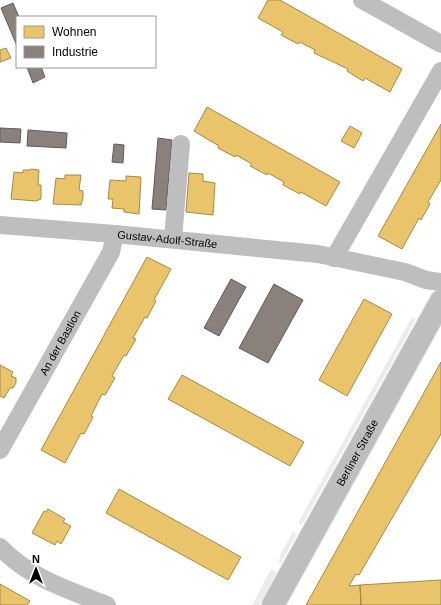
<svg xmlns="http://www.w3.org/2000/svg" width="441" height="605" viewBox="0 0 441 605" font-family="Helvetica,sans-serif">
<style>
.green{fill:#ececec}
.homes{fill:#e9c46a;stroke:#a3894a}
.industry{fill:#8a817c;stroke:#615a57}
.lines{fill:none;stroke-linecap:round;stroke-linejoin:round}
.major-casing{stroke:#dbdbdb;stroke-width:24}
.minor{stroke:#bebebe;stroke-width:18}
.major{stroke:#bebebe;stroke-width:22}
.labels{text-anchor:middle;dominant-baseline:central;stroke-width:4;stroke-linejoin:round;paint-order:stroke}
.street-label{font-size:11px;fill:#000;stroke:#fff}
</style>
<rect width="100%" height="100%" fill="#fff"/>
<!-- green -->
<path class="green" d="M412,317L416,319L302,525L298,523Z
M293,531L297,534L281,563H279L280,555Z
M271,569L277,572L259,605H252Z"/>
<!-- homes -->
<path class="homes" d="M268,0H280L402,69L390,92L365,78L363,81L347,71L348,69L314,53L315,50L300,42L298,44L281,35L283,32L258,18Z
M6,48L11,58L0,62V50Z
M207,107L340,182L326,206L301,192L300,194L283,185L284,182L268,173L267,175L250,166L252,164L236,155L235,157L218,148L219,146L194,131Z
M441,124V180L428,202L430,204L421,220L419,218L402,249L378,236Z
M350,126L362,133L354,148L341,141Z
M31,169L39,170L38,185H41V199L36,201L11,199L14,172L23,173V170H30Z
M189,173L203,174V181L215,183L213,215L186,212Z
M65,175H81L79,190L83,191V197L81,205L53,204L56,178L65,179Z
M126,176L141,177L139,214L124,212V209L112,208L113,199H108L110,180L126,181Z
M147,257L171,269L154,300L156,301L147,318L145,317L133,338L136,339L126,356L124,355L112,376L115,378L105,395L102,394L91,416L93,417L84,434L81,433L65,463L41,450Z
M364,299L392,314L347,396L319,380Z
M441,362V434L359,575L356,574L349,586L360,585L361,605H306Z
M0,365L13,372L11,376L16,378V383L13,388H10L4,398L0,396Z
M182,375L304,442L290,466L168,399Z
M119,489L241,557L228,580L106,513Z
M48,509L65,519L63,522L71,526L61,544L57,541L55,545L32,533L44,511L46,512Z
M441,580V605H361L360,585Z
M0,584L30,601L27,605H0Z"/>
<!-- industry -->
<path class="industry" d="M13,3L19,17H17V46L1,8Z
M27,67H41L45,77L33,83Z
M0,128L21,129L20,143L0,142Z
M28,130L67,133L66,148L27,146Z
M158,138L172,140L166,210L152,209Z
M114,144L124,145L123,163L112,162Z
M231,279L246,287L219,336L204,328Z
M274,284L303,300L268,363L239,348Z"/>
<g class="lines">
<defs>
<g id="major">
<path id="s3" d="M273,605L441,301"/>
</g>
</defs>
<!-- major casing -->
<use href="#major" class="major-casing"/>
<!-- minor -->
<g class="minor">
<path d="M362,0L441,44"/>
<path id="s1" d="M0,225L115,234L318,254L405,272L426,280L441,282"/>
<path d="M173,239L181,144"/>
<path d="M334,258L441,71"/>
<path id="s2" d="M0,450L111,252L115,234"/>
<path d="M0,547C29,578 69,590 107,605"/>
</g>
<!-- major -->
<use href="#major" class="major"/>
</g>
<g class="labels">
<!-- street labels -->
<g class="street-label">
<text stroke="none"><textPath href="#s1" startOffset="168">Gustav-Adolf-Straße</textPath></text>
<text stroke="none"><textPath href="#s2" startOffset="123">An der Bastion</textPath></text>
<text stroke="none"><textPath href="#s3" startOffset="174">Berliner Straße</textPath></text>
</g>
</g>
<!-- legend -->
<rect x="16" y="16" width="140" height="52" fill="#ffffff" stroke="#999999"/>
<rect x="24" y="26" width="20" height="12" fill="#e9c46a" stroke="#999999"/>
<text x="52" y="36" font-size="12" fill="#000000">Wohnen</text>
<rect x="24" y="46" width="20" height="12" fill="#8a817c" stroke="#999999"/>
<text x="52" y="56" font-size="12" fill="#000000">Industrie</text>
<!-- north arrow -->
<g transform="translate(36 569)" stroke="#ffffff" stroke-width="3" paint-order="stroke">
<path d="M0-3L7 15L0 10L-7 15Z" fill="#000000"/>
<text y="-6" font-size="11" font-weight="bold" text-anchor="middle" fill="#000000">N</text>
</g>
</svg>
